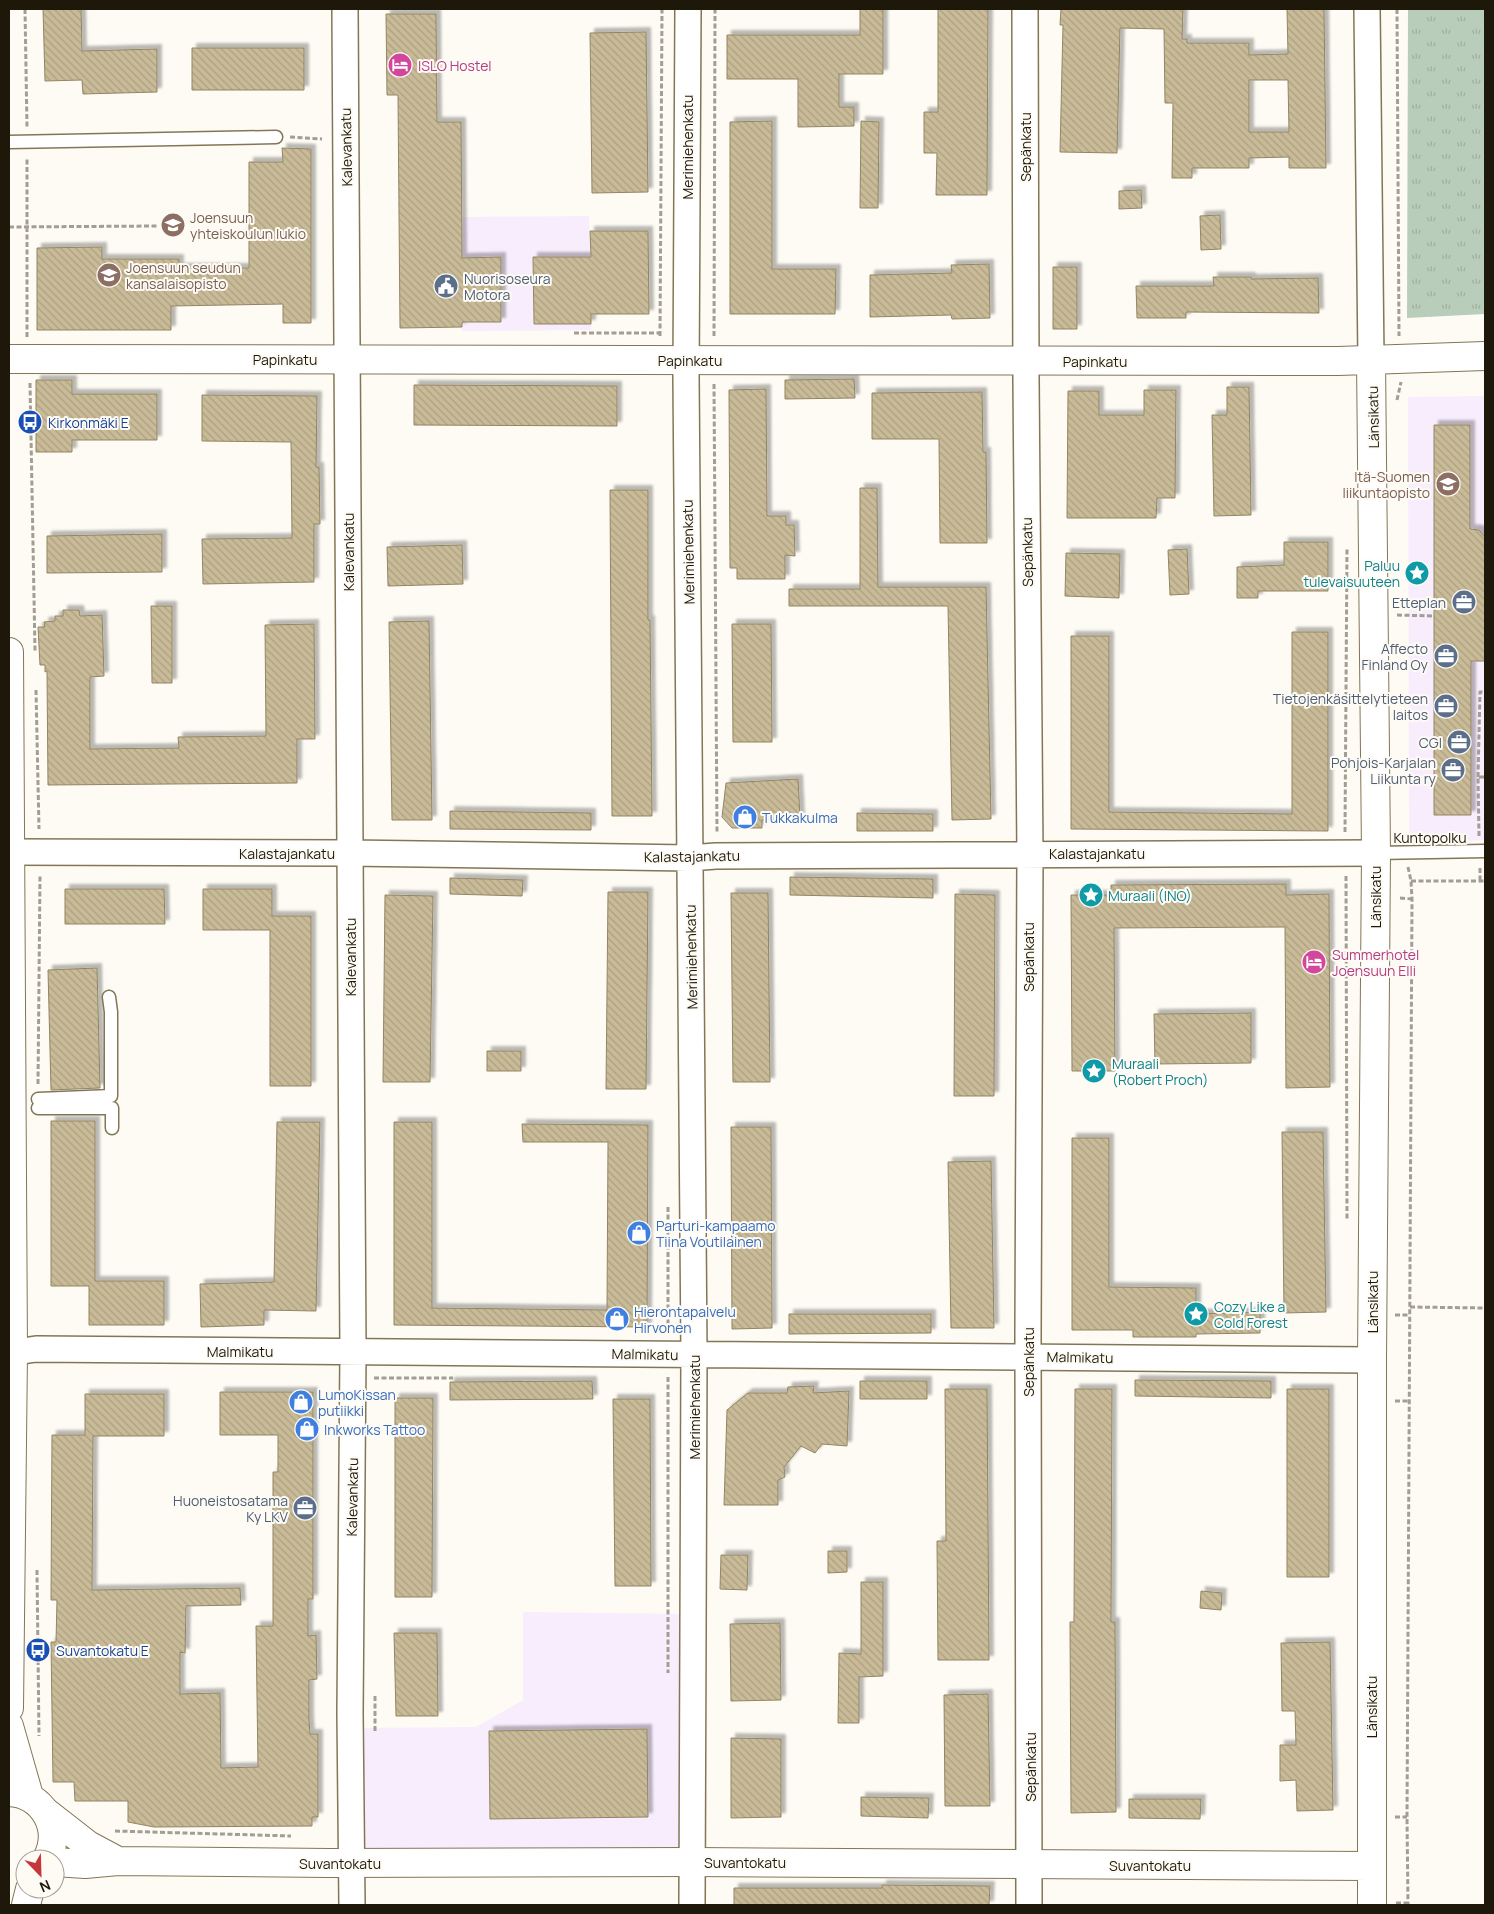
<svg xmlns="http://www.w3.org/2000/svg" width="1494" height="1914" viewBox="0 0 1494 1914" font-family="Manrope,sans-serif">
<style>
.commercial{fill:#f8edfd}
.park{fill:url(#park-tufts)}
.building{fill:url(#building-back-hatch);stroke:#928563;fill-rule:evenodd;filter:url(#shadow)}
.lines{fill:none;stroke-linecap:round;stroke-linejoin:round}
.lane-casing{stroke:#837656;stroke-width:15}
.street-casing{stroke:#837656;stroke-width:28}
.secondary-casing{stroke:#837656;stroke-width:30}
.primary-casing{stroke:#837656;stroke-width:30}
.path{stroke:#a29e94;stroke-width:3;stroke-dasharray:5 2.5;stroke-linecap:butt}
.lane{stroke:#fff;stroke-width:12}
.street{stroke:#fff;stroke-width:25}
.secondary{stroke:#fff;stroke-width:28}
.primary{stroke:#fff;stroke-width:28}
.labels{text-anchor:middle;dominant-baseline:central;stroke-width:4;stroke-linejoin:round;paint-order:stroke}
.hotel-label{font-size:14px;fill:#b23c85;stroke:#fefbf4;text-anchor:start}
.street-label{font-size:14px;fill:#1e180b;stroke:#fefbf4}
.education-label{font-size:14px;fill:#785e54;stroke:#fefbf4;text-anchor:start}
.service-label{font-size:14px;fill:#4e5e75;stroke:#fefbf4;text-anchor:end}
.transit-label{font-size:14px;fill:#164399;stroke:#fefbf4;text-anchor:start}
.culture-label{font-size:14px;fill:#0d838f;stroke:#fefbf4;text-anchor:start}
.shop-label{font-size:14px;fill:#366cbe;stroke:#fefbf4;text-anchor:start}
</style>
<defs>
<pattern id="park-tufts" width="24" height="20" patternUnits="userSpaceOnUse" patternTransform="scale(1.25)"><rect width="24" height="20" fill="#b9ceba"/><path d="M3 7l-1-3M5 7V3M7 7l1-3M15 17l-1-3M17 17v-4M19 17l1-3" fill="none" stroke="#9fb09f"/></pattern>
<pattern id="building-back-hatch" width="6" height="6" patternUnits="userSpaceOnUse" patternTransform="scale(1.25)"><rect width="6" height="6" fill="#c9bb98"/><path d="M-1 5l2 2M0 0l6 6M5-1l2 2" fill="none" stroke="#aca082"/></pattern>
<filter id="shadow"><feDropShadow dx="4.5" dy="-4.5" stdDeviation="1" flood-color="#0004"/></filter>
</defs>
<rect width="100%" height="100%" fill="#fefbf4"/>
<!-- commercial -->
<path class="commercial" d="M589,216L590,257H533V324H591V330L462,331V322H502L501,257L462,258V217Z
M1485,396V840L1409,844L1408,397Z
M523,1612L690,1614V1860L355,1857V1728L476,1727L523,1700Z"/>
<!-- park -->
<path class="park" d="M1408,9H1485V314L1407,318Z"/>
<!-- building -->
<path class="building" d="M43,9H81L82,51L157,49V92L83,94L82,80L45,81Z
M860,9H883V74H839V107H854V126L798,127V79H727V35H860Z
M938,9H988L987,195H936L937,153H924V112H938Z
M1061,9H1183L1182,39H1187V43H1249V55L1288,54L1287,9H1324L1326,168H1289V157L1249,158V168H1192V178H1172L1173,103H1165L1164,29L1120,28L1117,153L1060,152L1063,25H1060ZM1249,80H1288L1289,132H1249Z
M386,14H436L437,122H461L462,258L501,257V322H462V327L400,328L398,95H387Z
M646,32L648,192L592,193L590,33Z
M192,48H304V90H192Z
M772,121V269H836L835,314H730V122Z
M861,121L879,122L878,208H860Z
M282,148L311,149V323H283V304L171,306V330H37V248L102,247V259H179V268H249V162H283Z
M1141,190L1142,208L1119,209V191Z
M1220,215L1221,249L1201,250L1200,216Z
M590,231H648L649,314H591V324H534L533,257H591Z
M989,264L990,318L952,319L951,315L870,317V275L952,273L951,265Z
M1053,267H1077V329H1053Z
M1213,277H1251V279L1318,278L1319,313L1186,312V318H1137L1136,286H1214Z
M854,379L855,398L785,399V380Z
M36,380H72V394H157V440H72V452H36Z
M414,385L617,386V426L414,425Z
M1227,387H1249L1251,515L1214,516L1212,415H1227Z
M766,389L767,516H786V525H794L795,556L785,555V579H737V568H730L729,390Z
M1144,390H1176L1175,498H1157L1156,518H1067L1068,391H1099V415H1144Z
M982,392L983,452H986L987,543H940L939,439H872V393Z
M202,395L317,396L316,467H319L320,524H314V582L203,584L202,539L292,538L291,442L202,441Z
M1434,425H1470V529L1479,530L1485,537V661H1471V815H1434Z
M860,488H877L878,587H986L991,819L952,820L948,606H789V589H860Z
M610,490H648V620H650L652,816H612Z
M162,534V572L47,573V536Z
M1284,542H1328V591H1258V598H1237V567L1284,565Z
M462,545L463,584L388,586L387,547Z
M1187,549L1189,594L1170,595L1168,550Z
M1066,553L1120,554L1119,598L1065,596Z
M151,606H172V683H152Z
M63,610H79L80,616L102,615L104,676L90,677V749L179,748L178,737L266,736L265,625L314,624L315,739H297V783L48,785L47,671L45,672V665H40L38,627H45L44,622L55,621V616H63Z
M429,621L432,820H392L389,622Z
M732,624H771L772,742H733Z
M1292,632H1328V831L1071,829V636H1109V812L1292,814Z
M798,779L800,818L762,820V828H732L722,817L726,783Z
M450,811L591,813V830L450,829Z
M857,813L933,814V831H857Z
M790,877L933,879V898L790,895Z
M450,878L523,880L522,896L450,894Z
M1286,884V895L1329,894L1330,1087L1286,1088L1285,927L1114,928L1115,1071H1072L1071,895H1111V885Z
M65,889H164L165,924H65Z
M203,889H272V916H311V1086H270V930H203Z
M608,892H648L646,1089H606Z
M731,893H768L770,1082H733Z
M955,894L995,895L994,1096H954Z
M385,895L433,896L430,1082H383Z
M97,968L100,1088L51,1090L48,970Z
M1251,1013V1063L1155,1064L1154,1014Z
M487,1051H521V1071H487Z
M51,1121H95V1281H164V1325H89V1286H51Z
M277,1122H320L316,1311L264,1310V1325L201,1327L200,1284L274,1282Z
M394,1122H432V1308L607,1310L608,1142H523L522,1124L648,1125L647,1327L394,1325Z
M731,1127H771L772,1328L732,1329Z
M1282,1132H1323L1326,1312L1284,1313Z
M1072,1138H1109V1287L1196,1288V1314L1260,1312V1333L1196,1334V1337H1133V1330H1072Z
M991,1161L994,1328H951L948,1162Z
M789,1314H931V1333L789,1334Z
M1135,1380L1271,1381V1398L1135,1396Z
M592,1381L593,1399L450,1400V1382Z
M860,1381H927V1399H860Z
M814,1386L813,1393L849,1391L847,1446L822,1444L815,1453L801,1446L784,1467L785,1477L778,1480V1505H724L727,1410L748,1393H787L788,1387Z
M945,1389H987L989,1660H938L937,1541H946Z
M1075,1389H1112L1111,1622H1115L1116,1812L1071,1813L1070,1622H1074Z
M1287,1389H1329V1577H1287Z
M220,1392H313V1599H308V1636L316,1635L317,1679L309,1680V1721L310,1734H318V1817H312V1826L154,1827L128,1822V1801H75L74,1782H53L51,1642H56L57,1600H51L52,1435H85V1394H164V1436H93L92,1590L240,1588L241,1605L186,1606L185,1653L180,1652V1694L220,1693L221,1768L258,1767L256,1626H273V1472H278V1435H220Z
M395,1398H433L432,1597H395Z
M613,1399H650L651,1586H615Z
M828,1551H847V1572L828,1573Z
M721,1555H748L747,1590L720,1589Z
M861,1582H883V1676L859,1677V1723H838L839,1653L861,1654Z
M1201,1591L1222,1593L1221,1610L1200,1608Z
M780,1623L781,1700L731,1701L730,1624Z
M394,1633H437L438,1716H396Z
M1330,1642L1333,1810L1297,1811L1296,1780L1280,1781V1745H1296L1295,1711H1282L1281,1643Z
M988,1694L990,1806H945L944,1695Z
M647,1729L648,1817L490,1819L489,1731Z
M731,1738L781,1739V1817L731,1818Z
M861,1797L929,1798L928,1818L861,1816Z
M1129,1799H1201L1200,1819L1129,1818Z
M882,1885L990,1886L989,1905H734V1888H882Z"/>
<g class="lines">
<defs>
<path id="lane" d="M9,142L276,137
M1376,853L1485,851
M38,1099L111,1096V1012L109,997
M38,1108H112V1128"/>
<path id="street" d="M345,9L353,1352L350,1713L352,1905
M688,9L686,376L694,1354L692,1905
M1025,9L1026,379L1030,854L1028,1333L1029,1905
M1367,9L1371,360
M9,852L349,853L689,858L716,856L1376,853
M9,1353L36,1349L1372,1360"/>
<path id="secondary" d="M9,359L1338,361L1485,356
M1371,360L1376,853L1372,1360V1905
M9,652L13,1353L9,1708
M9,1726L29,1796
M47,1813L88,1845L118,1861
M55,1862L85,1864L118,1861L330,1863L692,1862L1372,1866"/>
<path id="primary" d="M9,1792C43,1794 63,1828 47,1859
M26,1905L30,1889"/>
</defs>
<!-- lane casing -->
<use href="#lane" class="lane-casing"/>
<!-- street casing -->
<use href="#street" class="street-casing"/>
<!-- secondary casing -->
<use href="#secondary" class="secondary-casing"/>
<!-- primary casing -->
<use href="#primary" class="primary-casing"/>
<!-- path -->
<path class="path" d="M25,9L27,127
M1397,9L1399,336
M290,137L322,139
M9,227L157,226
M574,333H660
M660,336L662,9
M714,336L715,9
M27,337V158
M30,383L35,651
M714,384L717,833
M1397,400L1401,382
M1397,615L1434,616
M36,690L39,829
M1478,777L1480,692H1485
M1345,832L1347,548
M1479,836L1478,777H1485
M1408,867L1411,881L1412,899L1407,1817L1408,1905
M1480,868V881
M1346,876L1347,1220
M1411,881H1485
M1400,898L1412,899
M38,1084L40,875
M668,1207V1333
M1410,1307L1485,1308
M1395,1315H1409
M668,1377V1673
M374,1378H453
M1395,1401H1409
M37,1570L39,1736
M375,1696V1732
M1395,1817H1407
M115,1831L291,1836
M1396,1903H1408"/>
<!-- lane -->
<use href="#lane" class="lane"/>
<!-- street -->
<use href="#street" class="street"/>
<!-- secondary -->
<use href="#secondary" class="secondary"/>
<!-- primary -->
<use href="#primary" class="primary"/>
</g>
<!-- icons -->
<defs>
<symbol id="hotel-disc" viewBox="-11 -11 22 22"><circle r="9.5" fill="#d1479c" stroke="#fefbf4"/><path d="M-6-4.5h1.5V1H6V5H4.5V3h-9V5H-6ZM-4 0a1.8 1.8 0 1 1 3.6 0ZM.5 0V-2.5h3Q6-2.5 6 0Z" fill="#fff"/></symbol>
<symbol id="school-disc" viewBox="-11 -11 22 22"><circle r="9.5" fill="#8d6e63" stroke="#fefbf4"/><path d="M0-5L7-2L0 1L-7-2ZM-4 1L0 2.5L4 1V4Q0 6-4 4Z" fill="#fff"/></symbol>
<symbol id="civic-disc" viewBox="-11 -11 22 22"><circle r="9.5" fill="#5c6f8a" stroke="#fefbf4"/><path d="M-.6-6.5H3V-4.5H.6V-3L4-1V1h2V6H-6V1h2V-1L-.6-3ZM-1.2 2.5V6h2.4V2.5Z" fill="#fff"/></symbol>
<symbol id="bus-disc" viewBox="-11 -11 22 22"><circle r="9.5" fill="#1a4fb4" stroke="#fefbf4"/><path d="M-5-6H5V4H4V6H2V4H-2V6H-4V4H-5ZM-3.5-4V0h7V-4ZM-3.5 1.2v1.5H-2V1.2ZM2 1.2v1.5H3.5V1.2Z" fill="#fff"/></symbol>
<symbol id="sight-disc" viewBox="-11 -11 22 22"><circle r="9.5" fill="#0f9aa8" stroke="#fefbf4"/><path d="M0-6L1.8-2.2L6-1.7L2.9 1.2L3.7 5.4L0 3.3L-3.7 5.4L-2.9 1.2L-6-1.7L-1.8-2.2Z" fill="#fff"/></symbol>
<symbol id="office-disc" viewBox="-11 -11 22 22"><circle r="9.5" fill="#5c6f8a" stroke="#fefbf4"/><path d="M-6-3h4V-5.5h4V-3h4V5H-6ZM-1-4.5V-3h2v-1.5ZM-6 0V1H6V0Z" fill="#fff"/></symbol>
<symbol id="shop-disc" viewBox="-11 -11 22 22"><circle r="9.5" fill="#3f7fe0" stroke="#fefbf4"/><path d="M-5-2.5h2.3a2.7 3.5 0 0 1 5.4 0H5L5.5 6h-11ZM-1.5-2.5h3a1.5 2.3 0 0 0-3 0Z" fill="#fff"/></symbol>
</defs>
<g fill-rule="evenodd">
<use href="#hotel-disc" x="386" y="51" width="28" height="28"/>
<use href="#school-disc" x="159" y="211" width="28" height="28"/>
<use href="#school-disc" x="95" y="261" width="28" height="28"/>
<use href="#civic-disc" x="432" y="272" width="28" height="28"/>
<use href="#bus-disc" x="16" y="408" width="28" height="28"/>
<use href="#school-disc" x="1434" y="470" width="28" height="28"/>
<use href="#sight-disc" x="1403" y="559" width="28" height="28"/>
<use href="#office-disc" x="1450" y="588" width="28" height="28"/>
<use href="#office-disc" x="1432" y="642" width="28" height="28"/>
<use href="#office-disc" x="1432" y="692" width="28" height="28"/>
<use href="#office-disc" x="1445" y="728" width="28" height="28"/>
<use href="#office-disc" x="1439" y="756" width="28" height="28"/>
<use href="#shop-disc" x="731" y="803" width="28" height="28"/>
<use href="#sight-disc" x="1077" y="881" width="28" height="28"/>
<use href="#hotel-disc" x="1300" y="948" width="28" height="28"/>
<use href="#sight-disc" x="1080" y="1057" width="28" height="28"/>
<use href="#shop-disc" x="625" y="1219" width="28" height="28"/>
<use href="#sight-disc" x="1182" y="1300" width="28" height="28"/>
<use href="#shop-disc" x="603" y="1305" width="28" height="28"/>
<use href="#shop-disc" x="287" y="1388" width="28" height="28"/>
<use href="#shop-disc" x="293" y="1415" width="28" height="28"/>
<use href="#office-disc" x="291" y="1494" width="28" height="28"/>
<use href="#bus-disc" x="24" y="1636" width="28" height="28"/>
</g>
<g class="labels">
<!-- hotel labels -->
<g class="hotel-label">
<text x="418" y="65">ISLO Hostel</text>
<text x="1332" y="954">Summerhotel<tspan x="1332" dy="16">Joensuun Elli</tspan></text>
</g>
<!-- street labels -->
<g class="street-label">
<text transform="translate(346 147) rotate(-91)">Kalevankatu</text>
<text transform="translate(687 147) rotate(-90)">Merimiehenkatu</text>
<text transform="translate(1025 147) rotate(-90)">Sepänkatu</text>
<text x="285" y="359">Papinkatu</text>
<text x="690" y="360">Papinkatu</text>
<text x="1095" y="361">Papinkatu</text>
<text transform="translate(1373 417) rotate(-91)">Länsikatu</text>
<text transform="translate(348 552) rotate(-90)">Kalevankatu</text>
<text transform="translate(688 552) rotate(-91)">Merimiehenkatu</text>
<text transform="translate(1027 552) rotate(-91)">Sepänkatu</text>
<text x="1430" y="837">Kuntopolku</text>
<text x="287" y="853">Kalastajankatu</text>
<text x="1097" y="853">Kalastajankatu</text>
<text transform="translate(692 856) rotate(-1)">Kalastajankatu</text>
<text transform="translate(1375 897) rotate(-90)">Länsikatu</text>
<text transform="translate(350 957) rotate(-90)">Kalevankatu</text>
<text transform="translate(691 957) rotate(-91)">Merimiehenkatu</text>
<text transform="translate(1028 957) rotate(-90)">Sepänkatu</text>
<text transform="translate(1372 1302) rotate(-90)">Länsikatu</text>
<text x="240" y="1351">Malmikatu</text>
<text transform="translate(645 1354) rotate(1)">Malmikatu</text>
<text transform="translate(1080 1357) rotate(1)">Malmikatu</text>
<text transform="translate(1028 1362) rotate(-90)">Sepänkatu</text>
<text transform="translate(694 1407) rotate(-90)">Merimiehenkatu</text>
<text transform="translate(352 1497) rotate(-89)">Kalevankatu</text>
<text transform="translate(1371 1707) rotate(-90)">Länsikatu</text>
<text transform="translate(1030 1767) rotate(-90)">Sepänkatu</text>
<text x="745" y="1862">Suvantokatu</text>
<text x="340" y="1863">Suvantokatu</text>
<text x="1150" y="1865">Suvantokatu</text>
</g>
<!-- education labels -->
<g class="education-label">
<text x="190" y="217">Joensuun<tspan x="190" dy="16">yhteiskoulun lukio</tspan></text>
<text x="126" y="267">Joensuun seudun<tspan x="126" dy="16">kansalaisopisto</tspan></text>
<text x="1430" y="476" text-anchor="end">Itä-Suomen<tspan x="1430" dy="16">liikuntaopisto</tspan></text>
</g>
<!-- service labels -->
<g class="service-label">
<text x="464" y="278" text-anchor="start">Nuorisoseura<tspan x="464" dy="16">Motora</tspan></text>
<text x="1446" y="602">Etteplan</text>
<text x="1428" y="648">Affecto<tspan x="1428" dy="16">Finland Oy</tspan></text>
<text x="1428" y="698">Tietojenkäsittelytieteen<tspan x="1428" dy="16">laitos</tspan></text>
<text x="1442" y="742">CGI</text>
<text x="1436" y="762">Pohjois-Karjalan<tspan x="1436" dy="16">Liikunta ry</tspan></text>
<text x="288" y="1500">Huoneistosatama<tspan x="288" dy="16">Ky LKV</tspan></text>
</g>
<!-- transit labels -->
<g class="transit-label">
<text x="48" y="422">Kirkonmäki E</text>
<text x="56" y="1650">Suvantokatu E</text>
</g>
<!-- culture labels -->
<g class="culture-label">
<text x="1400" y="565" text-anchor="end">Paluu<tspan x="1400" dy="16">tulevaisuuteen</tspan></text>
<text x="1108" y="895">Muraali (INO)</text>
<text x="1112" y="1063">Muraali<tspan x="1112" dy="16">(Robert Proch)</tspan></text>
<text x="1214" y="1306">Cozy Like a<tspan x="1214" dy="16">Cold Forest</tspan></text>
</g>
<!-- shop labels -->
<g class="shop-label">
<text x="762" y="817">Tukkakulma</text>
<text x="656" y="1225">Parturi-kampaamo<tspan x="656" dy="16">Tiina Voutilainen</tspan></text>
<text x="634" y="1311">Hierontapalvelu<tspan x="634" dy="16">Hirvonen</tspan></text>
<text x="318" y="1394">LumoKissan<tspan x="318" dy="16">putiikki</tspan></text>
<text x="324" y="1429">Inkworks Tattoo</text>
</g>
</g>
<!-- border -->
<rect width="1494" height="1914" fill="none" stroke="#1e180b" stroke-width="20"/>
<!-- north arrow -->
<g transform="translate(40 1874) rotate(157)"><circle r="24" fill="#fefbf4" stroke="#a4a097"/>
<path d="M0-4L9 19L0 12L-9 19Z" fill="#c6373b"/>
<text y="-8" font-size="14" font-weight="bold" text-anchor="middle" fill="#1e180b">N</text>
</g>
</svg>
